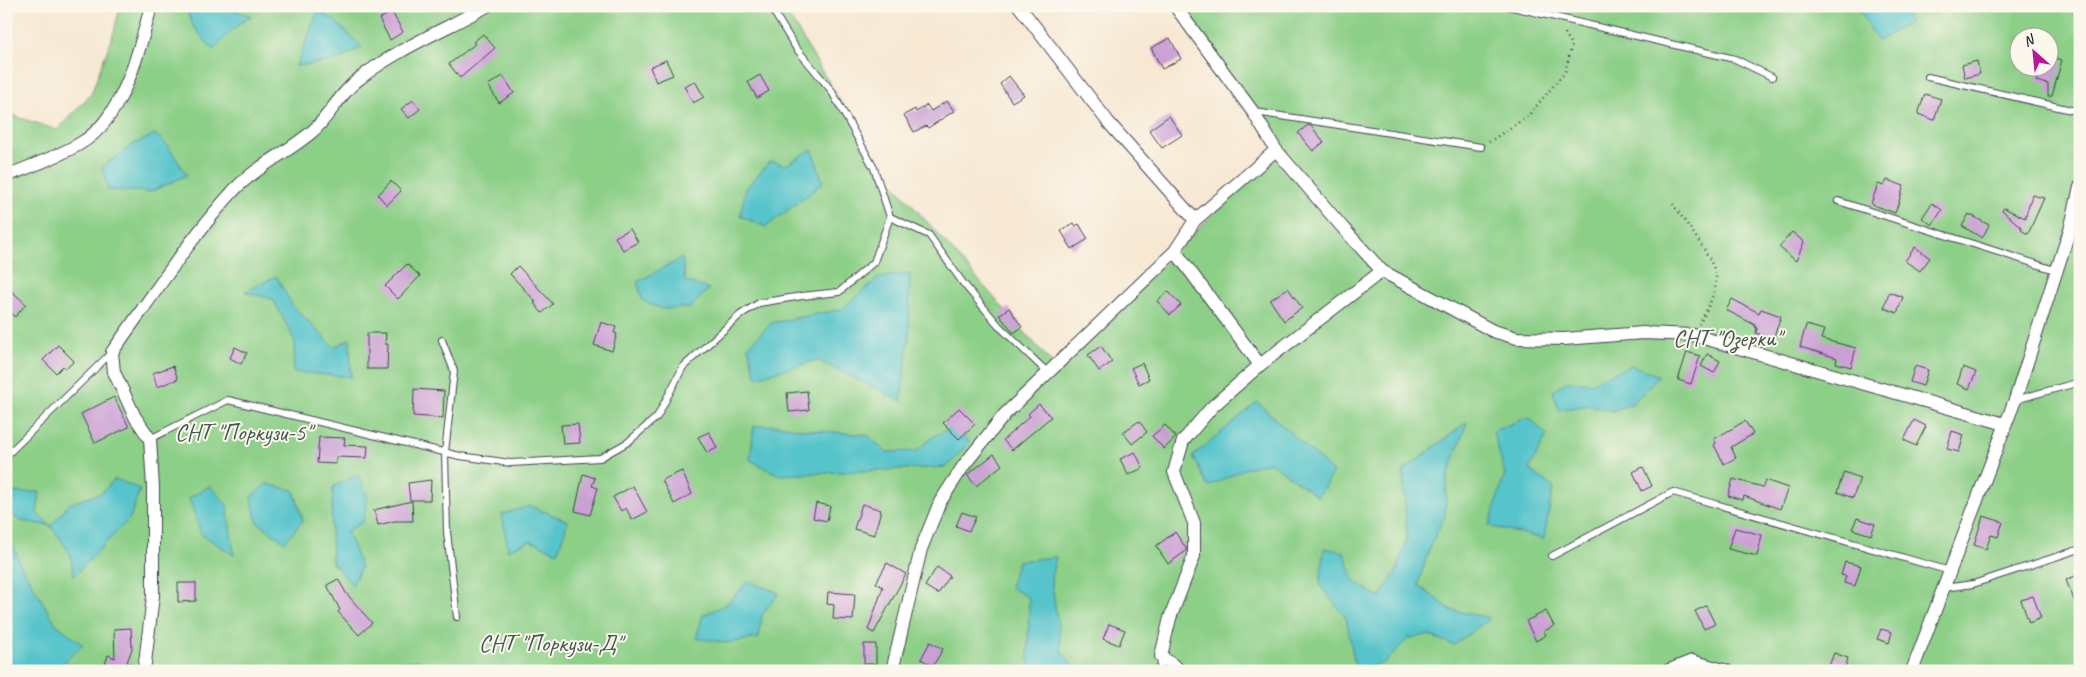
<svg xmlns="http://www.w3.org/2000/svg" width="2086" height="677" viewBox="0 0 2086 677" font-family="Caveat,sans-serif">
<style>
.green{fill:#8ccf87;stroke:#577861;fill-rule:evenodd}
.water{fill:#56c4cb;stroke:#3c7383}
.building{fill:#ca9fd4}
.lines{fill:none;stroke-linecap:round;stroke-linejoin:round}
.lane-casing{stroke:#424052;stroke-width:8}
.street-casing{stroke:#424052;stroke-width:14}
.path{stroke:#424052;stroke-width:2.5;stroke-dasharray:1 4;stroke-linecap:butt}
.lane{stroke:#fff;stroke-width:6}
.street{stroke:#fff;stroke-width:12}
.labels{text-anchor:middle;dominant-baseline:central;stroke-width:4;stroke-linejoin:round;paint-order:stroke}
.park-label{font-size:24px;fill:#425652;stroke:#fbf7ec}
</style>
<rect width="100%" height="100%" fill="#fbf7ec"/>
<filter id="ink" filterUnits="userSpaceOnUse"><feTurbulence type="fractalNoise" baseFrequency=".02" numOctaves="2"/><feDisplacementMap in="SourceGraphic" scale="10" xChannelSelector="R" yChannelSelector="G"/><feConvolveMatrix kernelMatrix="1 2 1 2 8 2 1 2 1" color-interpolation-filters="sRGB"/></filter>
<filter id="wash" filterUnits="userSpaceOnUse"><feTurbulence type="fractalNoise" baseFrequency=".0096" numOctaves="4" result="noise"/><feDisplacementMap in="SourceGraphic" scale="20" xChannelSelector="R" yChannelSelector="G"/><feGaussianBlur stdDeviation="1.12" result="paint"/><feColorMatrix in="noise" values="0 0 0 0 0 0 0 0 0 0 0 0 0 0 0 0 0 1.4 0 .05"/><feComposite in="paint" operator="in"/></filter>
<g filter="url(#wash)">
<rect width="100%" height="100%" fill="#f7e8d3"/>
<!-- green -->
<path class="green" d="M120,6H783L882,171L1059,371L1276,150L1182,6H2080V671H6V113L57,130L91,94L114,32ZM2018,38H2048V68H2018Z"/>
<!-- water -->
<path class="water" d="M185,6H224L251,16L240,23L213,50L193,26Z
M1857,6H1901L1910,22L1878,41Z
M318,11L334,20L362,47L335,61L296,66Z
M155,134L167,145L187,175L150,192L108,190L102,167L134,144Z
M812,149L823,183L766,227L740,216L746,188L770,161L786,165Z
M682,258L685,281L709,289L690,308L662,309L643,301L637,282Z
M910,273L909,338L901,401L818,360L756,377L748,347L771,323L842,309L878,278Z
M276,276L292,305L334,347L350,339L351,377L293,372L295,341L273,299L245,292Z
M1631,365L1659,376L1633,403L1612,411L1590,405L1559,410L1553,391L1567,381L1591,383Z
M1257,402L1333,472L1318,497L1270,462L1246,468L1208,487L1193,456Z
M1528,417L1547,435L1529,469L1553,487L1544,539L1489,526L1505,474L1493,431Z
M1467,422L1447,479L1445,516L1430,546L1418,585L1451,610L1490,618L1454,645L1428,635L1409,638L1384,663L1356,670L1346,618L1320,585L1324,548L1344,552L1354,581L1380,598L1398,568L1407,538L1403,471Z
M778,425L801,429L867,435L886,452L916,451L934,436L953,427L970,442L947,467L779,475L750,460L754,426Z
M358,474L368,498L363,522L347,531L361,567L352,585L332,562L331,531L333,487Z
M115,479L140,489L130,518L74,576L70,553L51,526L21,521L6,511V493L40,492L37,513L51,526L69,504L101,493Z
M266,484L294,490L303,520L285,542L257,522L251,497Z
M210,486L227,505L234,555L201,534L189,498Z
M530,506L568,521L558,552L530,541L508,550L502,514Z
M12,543L21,566L56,624L83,645L54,671H6V546Z
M1056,557L1051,578L1062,652L1077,671H1034L1028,661L1029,598L1010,587L1018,561Z
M748,581L779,593L762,615L759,638L727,643L696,638L703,615L727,604Z
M418,660L432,671H371L373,667Z"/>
<g id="blocks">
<!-- building -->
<path class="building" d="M392,12L403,32L390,40L379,19Z
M483,34L495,48L460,78L449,64L475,44L473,42Z
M1170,38L1181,59L1162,69L1151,48Z
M2048,57L2062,60L2052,96H2048V84L2036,81L2040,68H2048Z
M666,60L673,75L656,82L650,67Z
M1977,61L1980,74L1965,78L1962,65Z
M760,75L769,91L757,98L748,82Z
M503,76L514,93L499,103L488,85Z
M1009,76L1024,95L1012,102L1000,84Z
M695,81L704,97L693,103L684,86Z
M1925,94L1941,99L1934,120L1918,114Z
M413,100L420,109L409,118L401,109Z
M947,101L954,111L928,128L926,126L914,132L904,115L915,109L916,112L927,105L931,111Z
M1169,116L1182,135L1162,148L1149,130Z
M1308,125L1311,126L1324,142L1313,151L1298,133Z
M1887,180L1904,186L1895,213L1871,204L1878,184L1884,186Z
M391,181L401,191L387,205L378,195Z
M2032,195L2044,198L2028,234L2021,230L2022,228L2002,210L2004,208L2025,218Z
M1932,203L1942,210L1932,225L1922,218Z
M1969,214L1989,225L1982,238L1962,226Z
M1074,223L1076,226L1079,224L1088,239L1072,249L1061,231Z
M630,229L638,242L623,250L615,237Z
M1792,232L1804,242L1796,261L1779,247Z
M1915,247L1930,258L1920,271L1905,261Z
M407,264L420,276L398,299L385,286Z
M518,266L553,304L542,313L534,303L536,302L510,274Z
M6,286L26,304L15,317L6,309Z
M1288,288L1302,308L1284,321L1270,300Z
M1168,291L1181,305L1170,315L1157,301Z
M1889,292L1903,297L1897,313L1884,308Z
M1732,299L1759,313L1761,309L1781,316L1773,339L1756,333L1757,328L1755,327V325L1726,310Z
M1009,308L1022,327L1014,333L999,315Z
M601,322L616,327L614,333L617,334L612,351L594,345Z
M1806,325L1824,330L1821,339L1856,348L1851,367L1836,363L1837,358L1800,347Z
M367,333H386L385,344H388L387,369H367Z
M58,345L74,361L66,369L63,366L56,373L43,360Z
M1101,346L1112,362L1099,371L1088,355Z
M235,347L247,353L241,364L230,358Z
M1687,352L1700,356L1691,384L1678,380Z
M1707,354L1720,361L1714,373L1701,366Z
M1142,363L1149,379L1139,384L1131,368Z
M173,366L178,379L157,387L153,373Z
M1915,366L1928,370L1923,386L1910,382Z
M1963,367L1976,372L1969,389L1957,384Z
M414,389L444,391L443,418L413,416Z
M807,391L809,410L789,412L787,393Z
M114,397L129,427L95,443L81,414Z
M1039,404L1051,417L1012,450L1003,440L1030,416L1028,414Z
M959,408L975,424L959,439L943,423Z
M1914,420L1926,426L1916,446L1904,440Z
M1139,421L1147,432L1132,444L1123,432Z
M1745,421L1753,434L1731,447L1736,458L1724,464L1714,445L1716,443L1714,439Z
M578,424L580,443L563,444L561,425Z
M1165,425L1176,437L1164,449L1152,436Z
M1952,431L1964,435L1959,452L1947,449Z
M709,432L717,448L707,453L698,437Z
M319,437L345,438L344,445L368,446L367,458L336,457V464L317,463Z
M1135,452L1143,468L1128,475L1120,459Z
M994,454L1002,465L976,486L967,475Z
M1643,467L1652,486L1642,491L1633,472Z
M682,471L692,494L674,504L662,480Z
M1844,472L1860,478L1853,498L1837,492Z
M583,474L595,478L592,486L598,488L590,515L575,511Z
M1733,479L1763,487L1765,480L1788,488L1780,509L1744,496L1743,500L1728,496Z
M431,480L430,500H410L408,483Z
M633,486L647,512L632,520L626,508L621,511L613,497Z
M412,501L413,521H395L378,525L374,510Z
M816,503L830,506L827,521L813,518Z
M862,504L881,510L874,535L854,529Z
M962,512L976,517L969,531L956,526Z
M1983,516L2003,522L1998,537L1991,535L1986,549L1974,545Z
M1857,518L1875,524L1871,535L1852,529Z
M1735,528L1762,535L1757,556L1728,549Z
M1175,532L1186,548V551L1168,564L1156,546Z
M1845,562L1861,566L1855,586L1844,583L1846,576L1841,575Z
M887,563L906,574L874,633L868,630L883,587L876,583Z
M937,567L950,576L938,594L925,586Z
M2080,574V612H2079L2066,580Z
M338,579L346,593L372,623L359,635L338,612L340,610L327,585Z
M178,583H196V601L178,602Z
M828,592L855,594L853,620L833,619L834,605L827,604Z
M2033,596L2041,618L2029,623L2021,600Z
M1706,606L1715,624L1704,629L1695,611Z
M1546,611L1554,626L1544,631L1546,635L1536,641L1526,621Z
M1109,624L1125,630L1119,645L1103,639Z
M131,628L132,649L127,662L136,666V671H103L108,655L115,658L114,629Z
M1881,629L1892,632L1889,643L1877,639Z
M930,642L943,649L933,666L921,659Z
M864,644H876V664H864Z
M1834,653L1848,658L1844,671H1827Z"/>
</g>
</g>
<g filter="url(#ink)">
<use href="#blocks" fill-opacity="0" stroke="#424052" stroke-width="1"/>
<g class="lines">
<defs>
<path id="lane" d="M770,6L796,48L831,90L874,168L890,217L929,235L963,283L1000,327L1047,372
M1508,6L1735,59L1772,77
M1928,77L2080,112
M1255,112L1481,147
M1838,201L2058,271
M442,340L454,371L445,453L447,532L457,617
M2015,400L2080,382
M150,439L228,400L460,456L511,463L600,458L628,442L657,417L683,367L740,315L759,303L802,296L839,292L874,262L890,217
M6,456L112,352
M1552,556L1673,492L1950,571
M1944,588L1973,584L2080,549
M1160,671L1161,657"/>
<path id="street" d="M1019,6L1109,123L1195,220L1276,150L1343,228L1382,271L1493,331L1517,338L1564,339L1643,333L1693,335L2005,424
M1175,6L1253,112L1276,150
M6,176C31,166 58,157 81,143C123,118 139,52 151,6
M1175,251L1260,365
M144,671L153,596V487L150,439L135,417L114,372L112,352C152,297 189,239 235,189C258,165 289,152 314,130C330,115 341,92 359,79C395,50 446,29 487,6
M892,671L921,549L940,502L964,465L1005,414L1175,251L1195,220
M1181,671L1161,656L1170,618L1194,556V523L1174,472L1183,441L1212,407L1260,365L1382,271
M1667,671L1692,661L1727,671
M1912,671L2015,400L2071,226L2080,187"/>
</defs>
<!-- lane casing -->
<use href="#lane" class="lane-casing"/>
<!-- street casing -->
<use href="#street" class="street-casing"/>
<!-- path -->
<path class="path" d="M1489,142L1528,116L1565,72L1572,45L1563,30
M1673,204C1683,219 1715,260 1716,277C1717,292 1706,312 1699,324"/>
<!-- lane -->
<use href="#lane" class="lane"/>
<!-- street -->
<use href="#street" class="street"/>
</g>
</g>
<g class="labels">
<!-- park labels -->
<g class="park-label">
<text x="1727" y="338">СНТ "Озерки"</text>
<text x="243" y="432">СНТ "Поркузи-5"</text>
<text x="550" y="643">СНТ "Поркузи-Д"</text>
</g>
</g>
<!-- margin -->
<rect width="2086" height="677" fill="none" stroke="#fbf7ec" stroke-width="25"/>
<!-- north arrow -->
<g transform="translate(2034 52) rotate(333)"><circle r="24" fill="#fbf7ec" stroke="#a4a2a5"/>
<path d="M0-4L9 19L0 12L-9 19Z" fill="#b5179e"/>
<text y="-8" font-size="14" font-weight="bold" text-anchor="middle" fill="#22223b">N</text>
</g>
</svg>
